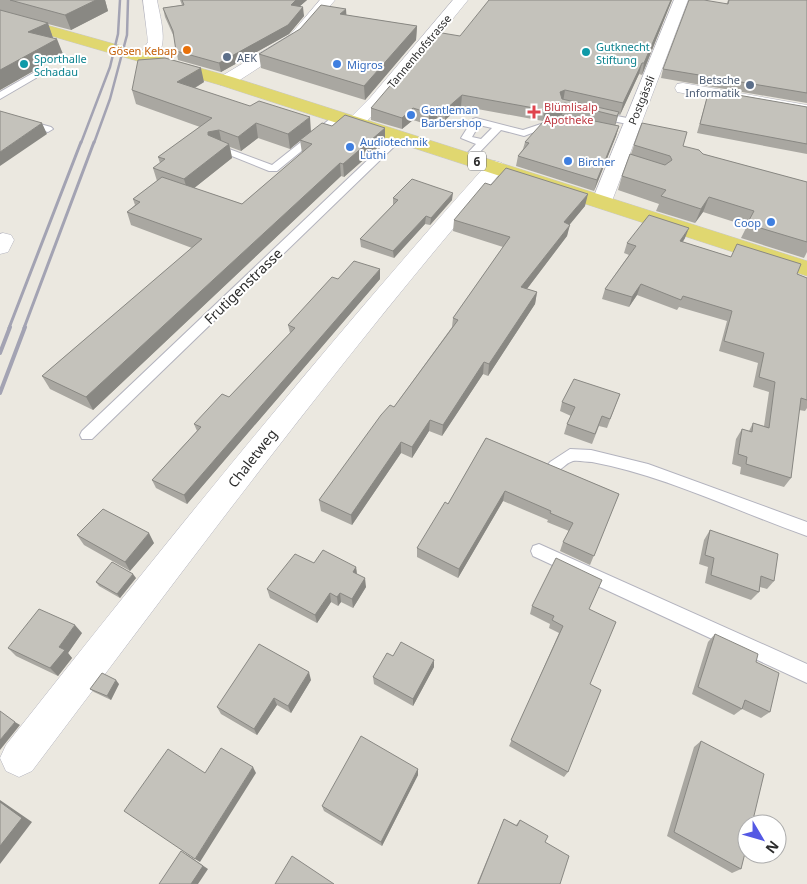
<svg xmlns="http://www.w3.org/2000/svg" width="807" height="884" viewBox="0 0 807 884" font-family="'Noto Sans',sans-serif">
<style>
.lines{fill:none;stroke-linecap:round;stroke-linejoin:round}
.lane-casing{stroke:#b3b3be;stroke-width:2}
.street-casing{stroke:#b3b3be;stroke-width:1}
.primary-casing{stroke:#c8c8c8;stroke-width:1}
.lane{fill:#fff;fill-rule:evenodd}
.street{fill:#fff;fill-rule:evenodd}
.primary{fill:#e0d770;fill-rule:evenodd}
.rail-far2{stroke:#a3a3b3;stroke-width:2.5}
.rail-far1{stroke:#a3a3b3;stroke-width:3}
.rail{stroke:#a3a3b3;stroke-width:4}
.wall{fill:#a9a7a1;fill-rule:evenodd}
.shaded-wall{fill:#898883}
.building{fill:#c4c2bb;stroke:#898883}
.food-dot{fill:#e8710a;stroke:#fff;stroke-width:2}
.culture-dot{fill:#0f9aa8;stroke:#fff;stroke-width:2}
.service-dot{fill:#5c6f8a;stroke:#fff;stroke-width:2}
.shop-dot{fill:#3f7fe0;stroke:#fff;stroke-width:2}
.health-dot{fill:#e0444e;stroke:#fff;stroke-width:2}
.labels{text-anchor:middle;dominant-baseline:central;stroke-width:4;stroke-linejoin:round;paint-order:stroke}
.far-culture-label{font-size:11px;fill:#0d838f;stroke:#fff;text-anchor:start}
.far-food-label{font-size:11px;fill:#c56008;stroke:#fff;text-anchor:end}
.far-street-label{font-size:11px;fill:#2c2c2c;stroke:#fff}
.far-service-label{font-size:11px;fill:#4e5e75;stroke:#fff;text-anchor:start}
.far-shop-label{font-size:11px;fill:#366cbe;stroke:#fff;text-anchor:start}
.far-health-label{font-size:11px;fill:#be3a42;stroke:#fff;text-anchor:start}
.shield{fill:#fff;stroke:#6b6b6b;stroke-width:1}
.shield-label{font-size:12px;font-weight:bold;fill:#2c2c2c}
.street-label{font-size:14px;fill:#2c2c2c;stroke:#fff}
</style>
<rect width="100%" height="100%" fill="#ebe8e0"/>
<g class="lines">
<defs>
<path id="lane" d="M33,73L37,76L36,78L0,99V92Z
M597,112L632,119L637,122L632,125L594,117L592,115Z
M0,113L51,127L53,129L48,132L0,119Z
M335,115L343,117L277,171H269L212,148L221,146L272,165Z
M476,118L523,130L553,120L558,123L524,136L501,130L472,160L468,161L463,158L476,144L461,138L473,119ZM479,125L492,128L481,139L472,137Z
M399,133L403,134V138L92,439H82L80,435L82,431L395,134Z
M570,449L591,450L648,464L807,522V536C736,511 666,476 592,462C587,462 578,460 573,461C563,464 561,474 550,470L547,466L550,462Z
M539,544L807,664V683L533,556L531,551L533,546Z"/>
<path id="street" d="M143,0H157C160,19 173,55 146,62L138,57L148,42Z
M320,0H335L300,41L232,85H220L218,81L220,77L290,35Z
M453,0H468L382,106L362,126H350L347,122L350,118L370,98Z
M674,0H688L612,201L609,205L602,207L595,205L592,201Z
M683,83L807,105V115L677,92L675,88L677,84Z
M495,161L502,163L505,167L502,171C336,364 185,568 32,771L19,777L6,771L0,758L6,745C162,547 320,351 488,163Z
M3,233L11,235L14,240L8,252L0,254V234Z"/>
<path id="primary" d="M0,12L232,77L807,261V276L220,85L0,21Z"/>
</defs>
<!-- lane casing -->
<use href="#lane" class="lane-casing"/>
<!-- street casing -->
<use href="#street" class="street-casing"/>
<!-- primary casing -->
<use href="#primary" class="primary-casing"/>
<!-- lane -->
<use href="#lane" class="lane"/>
<!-- street -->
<use href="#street" class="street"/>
<!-- primary -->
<use href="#primary" class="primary"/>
<!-- rail-far2 -->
<path class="rail-far2" d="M81,143L110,67L118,34L120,0
M94,143L110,99L127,35L128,0"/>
<!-- rail-far1 -->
<path class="rail-far1" d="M9,328L81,142
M24,328L94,142"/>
<!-- rail -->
<path class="rail" d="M0,353L10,327
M0,393L25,327"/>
</g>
<!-- wall -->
<path class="wall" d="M0,0H105L108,11L71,30L48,24L53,38L63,54L0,90Z
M180,0H307L300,6L304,16L289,34L221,72L178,60L174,37L165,17L163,8L182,5Z
M672,0L642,75L639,74L620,115L618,114L615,125L619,126L616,136L594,191L516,166L518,156L523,149L525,142L562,115L543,121L461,106L445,120L437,118L429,125L413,120L402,129L371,120V108L460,36Z
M728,0H807V103L661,78L663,69L727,3Z
M346,15L417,26L416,40L365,100L261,68L259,54Z
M204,82L195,88L311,131L332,126L385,128V141L344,177L341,176L93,410L50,389L42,376L192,248L131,225L127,212L135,205L133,199L157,181L153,168L160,163L158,157L200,127L136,104L132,90ZM258,138L290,149L300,140L302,153L242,204L194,188L232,158L230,147L241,151Z
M709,90L807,107V154L697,133Z
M634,145L683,146L703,154L807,182V252L804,258L741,238L747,226L703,212L695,223L656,211L659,204L618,190L622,176L631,154Z
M393,198L452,200L430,225L425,224L394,258L361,247L360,239L393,205Z
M585,206L569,224L567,236L527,289L537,292L535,304L488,376L483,374L442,436L429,431L412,458L401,453L352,525L321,511L319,500L394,407L452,327L453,318L503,247L453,231L454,220Z
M685,238L683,242L731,257L797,274L807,278V408L805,411L799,410L791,478L784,487L740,474L741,467L732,464L736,439L742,429L749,431L753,423L764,426L769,392L753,387L758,363L719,351L727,321L679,307L677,310L637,295L629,307L602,299L605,289L629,255L624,253L627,243Z
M338,279H380L187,504L156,488L152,480L197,431L194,424L229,397L290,333L288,325Z
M620,394L607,428L599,426L592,444L564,434L567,424L571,416L560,411L562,402Z
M486,438L619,494L590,565L560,551L563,542L569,531L547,522L548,520L503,501L458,578L417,557V548L448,504Z
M710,530L774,581L767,589L760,587L759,592L751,600L705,583L708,567L699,564L704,540Z
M77,535L154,543L130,571L84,545Z
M314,563L356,567L357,574L366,587L353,608L341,602L338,606L331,602L317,623L270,598L267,589Z
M136,578L120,598L99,586L96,582Z
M532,606L589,609L590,684L568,772L564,777L509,746L559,633L549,628L550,624L530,614Z
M82,633L68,653L72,658L58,676L16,656L8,648Z
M715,634L756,662L770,712L761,718L742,709L734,715L692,694L708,642Z
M393,656L434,667L413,706L374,684L373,677Z
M311,680L291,713L277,705L257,735L221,714L217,707Z
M119,684L111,700L94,692L90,689Z
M701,741L741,869L732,873L667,836L694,747Z
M418,769V775L382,846L324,811L322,806Z
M504,819L516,825L520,820L545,842L560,884H477Z"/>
<!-- shaded-wall -->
<path class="shaded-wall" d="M96,0H105L108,11L71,30L65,15Z
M296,0H307L292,13L291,5Z
M671,0H672L642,75L644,63Z
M303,7L304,16L289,34L221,72L219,63Z
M346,9L347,23L340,14Z
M48,23L53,38L28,32Z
M417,26L416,40L365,100L364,86Z
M57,39L63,54L0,90V70Z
M642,63L639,74L620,115L623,103Z
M201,68L204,82L181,96L177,82Z
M565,90L563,102L558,104L560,92Z
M462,95L461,106L445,120L446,109Z
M565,103L562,115L543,121L545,110Z
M437,106V118L429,125V113Z
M413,108V120L402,129V118Z
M619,112L616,123L614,128L617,116Z
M310,117L311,132L290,149L288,134Z
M42,123L47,134L0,166V152Z
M256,123L258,138L241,151L238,137Z
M619,126L616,136L594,191L597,180Z
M385,128V141L344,177L343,164Z
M219,130L222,144L208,135V132Z
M229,144L232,158L188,193L184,179Z
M340,163L341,176L93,410L86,397Z
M453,193L452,200L430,225L431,218Z
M588,194L585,206L562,234L564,222Z
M709,197L703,212L695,223L701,209Z
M426,216L425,224L394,258L393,251Z
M570,225L567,236L520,298L521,287Z
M689,228L685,238L676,251L680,241Z
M380,269V279L187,504L184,495Z
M641,284L637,295L629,307L632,297Z
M537,292L535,304L488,376L489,364Z
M484,362L483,374L442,436L443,425Z
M430,420L429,431L412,458V447Z
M401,442V453L352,525L351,515Z
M505,491L503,501L458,578L459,569Z
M149,533L154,543L130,571L125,562Z
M356,567L357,576L353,572Z
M133,574L136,578L120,598L117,594Z
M365,578L366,587L353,608L352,599Z
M330,593L331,602L317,623L315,615Z
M340,593L341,602L338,606L337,597Z
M75,625L82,633L68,653L72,658L58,676L50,668L59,647Z
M434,660V667L413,706V699Z
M309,672L311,680L291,713L288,706Z
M116,680L119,684L111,700L107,696Z
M274,698L277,705L257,735L254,729Z
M15,722L20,725L0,750V740Z
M253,767L256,773L200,862L195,859Z
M418,769V775L382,846L381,842Z
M0,800L32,822L0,864Z
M186,854L208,869L198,884H191Z"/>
<!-- building -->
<path class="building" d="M10,0H96L65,15Z
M182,0H296L291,5L303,7L288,25L219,63L176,51L173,31L163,8L184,5Z
M489,0H671L644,63H642L623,103L565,90L560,92L562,99L619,112L617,116L565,103L545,110L462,95L446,109L437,106L429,113L413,108L402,118L371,108L436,32L460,36Z
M689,0H704L728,4L729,0H807V93L663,69Z
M321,5L346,9L340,14L417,26L364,86L259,54L300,29Z
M0,10L48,23L28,32L57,39L0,70Z
M165,58L201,68L177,82L250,106L259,101L310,117L288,134L256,123L238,137L219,130L208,132V135L229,144L184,179L153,168L165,159L158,157L212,118L132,90L138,60Z
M709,90L807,107V144L700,124Z
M0,111L42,123L0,152Z
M345,115L385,128L343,164L340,163L86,397L42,376L202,239L127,212L140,202L133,199L162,177L242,204L312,144L300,140L322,123L332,126Z
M565,115L619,126L597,180L518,156L529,143L525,142L543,122Z
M642,123L687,132L683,146L699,150L703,154L807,182V242L747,224L754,211L709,197L701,209L661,196L666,190L622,176L630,154L665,165L672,160L670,156L634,145Z
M506,168L588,194L564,222L570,225L521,287L537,292L489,364L484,362L443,425L430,420L412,447L401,442L351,515L319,500L381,415L390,405L394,407L458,320L453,318L510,237L454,220L485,183L491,185Z
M412,179L453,193L431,218L426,216L393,251L360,239L398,200L393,198Z
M649,215L689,228L680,241L731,257L737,244L801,264L797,274L807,278V400L801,398L791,478L746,464L747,457L738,454L742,429L752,432L753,423L769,428L775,382L759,377L764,353L724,341L732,311L683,296L681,300L641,284L632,297L605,289L636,246L627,243Z
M354,261L380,269L184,495L152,480L201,427L194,424L222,394L229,397L295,328L288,325L332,277L338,279Z
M574,379L620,394L610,419L602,416L595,434L567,424L575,407L562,402Z
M486,438L619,494L594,556L563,542L573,523L550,513L551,511L505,491L459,569L417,548L445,502L448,504Z
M103,509L149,533L125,562L77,535Z
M710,530L778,554L774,581L761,576L759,592L711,575L714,558L705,555Z
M323,550L356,567L353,572L365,578L352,599L340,593L337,597L330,593L315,615L267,589L295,554L314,563Z
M556,558L602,580L589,609L616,622L590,684L601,690L568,772L511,740L563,626L552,620L554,616L532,606Z
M112,562L133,574L117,594L96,582Z
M39,609L75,625L59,647L65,650L50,668L8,648Z
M715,634L758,654L756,662L779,673L770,712L745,700L742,709L698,687Z
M401,642L434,660L413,699L373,677L387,653L393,656Z
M259,644L309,672L288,706L274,698L254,729L217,707Z
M102,673L116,680L107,696L90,689Z
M0,711L15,722L0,740Z
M361,736L418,769L381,842L322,806Z
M701,741L764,774L752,824H747V845L741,869L674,832Z
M221,748L253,767L195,859L124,811L168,749L205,773Z
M0,802L22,818L0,846Z
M504,819L517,826L520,820L548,836L545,842L569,856L560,884H478Z
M181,851L203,866L191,884H159Z
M292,856L334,884H275Z"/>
<!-- markers -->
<circle class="food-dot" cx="187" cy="50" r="5"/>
<g class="culture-dot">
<circle cx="586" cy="52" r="5"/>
<circle cx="24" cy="64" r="5"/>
</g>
<g class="service-dot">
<circle cx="227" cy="57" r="5"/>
<circle cx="750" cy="85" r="5"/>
</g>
<g class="shop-dot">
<circle cx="337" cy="64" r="5"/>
<circle cx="411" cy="115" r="5"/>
<circle cx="350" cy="147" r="5"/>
<circle cx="568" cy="161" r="5"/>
<circle cx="771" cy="222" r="5"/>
</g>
<path class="health-dot" d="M531.5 104.5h5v5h5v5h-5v5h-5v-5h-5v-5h5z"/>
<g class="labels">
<!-- far-culture labels -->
<g class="far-culture-label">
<text x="596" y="46">Gutknecht<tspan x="596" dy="13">Stiftung</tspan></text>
<text x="34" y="58">Sporthalle<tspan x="34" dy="13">Schadau</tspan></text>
</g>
<!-- far-food labels -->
<g class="far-food-label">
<text x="177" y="50">Gösen Kebap</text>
</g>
<!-- far-street labels -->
<g class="far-street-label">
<text transform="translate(419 51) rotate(-50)">Tannenhofstrasse</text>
<text transform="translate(641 100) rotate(-68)">Postgässli</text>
</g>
<!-- far-service labels -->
<g class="far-service-label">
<text x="237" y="57">AEK</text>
<text x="740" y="79" text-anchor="end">Betsche<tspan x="740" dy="13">Informatik</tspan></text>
</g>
<!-- far-shop labels -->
<g class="far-shop-label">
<text x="347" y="64">Migros</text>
<text x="421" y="109">Gentleman<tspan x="421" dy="13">Barbershop</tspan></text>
<text x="360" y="141">Audiotechnik<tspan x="360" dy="13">Lüthi</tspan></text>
<text x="578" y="161">Bircher</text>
<text x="761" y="222" text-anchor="end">Coop</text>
</g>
<!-- far-health labels -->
<g class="far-health-label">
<text x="544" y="106">Blümlisalp<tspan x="544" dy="13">Apotheke</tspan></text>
</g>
<!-- shield labels -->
<rect class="shield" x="468" y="151.5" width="18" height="19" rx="4"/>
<g class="shield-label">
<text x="477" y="161">6</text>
</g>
<!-- street labels -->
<g class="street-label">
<text transform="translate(243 286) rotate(-44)">Frutigenstrasse</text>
<text transform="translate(252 458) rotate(-52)">Chaletweg</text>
</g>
</g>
<!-- north arrow -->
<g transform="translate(762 839) rotate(128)"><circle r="24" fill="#ffffff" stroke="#ababab"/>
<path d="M0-4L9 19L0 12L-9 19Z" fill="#5459e4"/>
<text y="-8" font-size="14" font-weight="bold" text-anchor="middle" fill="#2c2c2c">N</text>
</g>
</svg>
